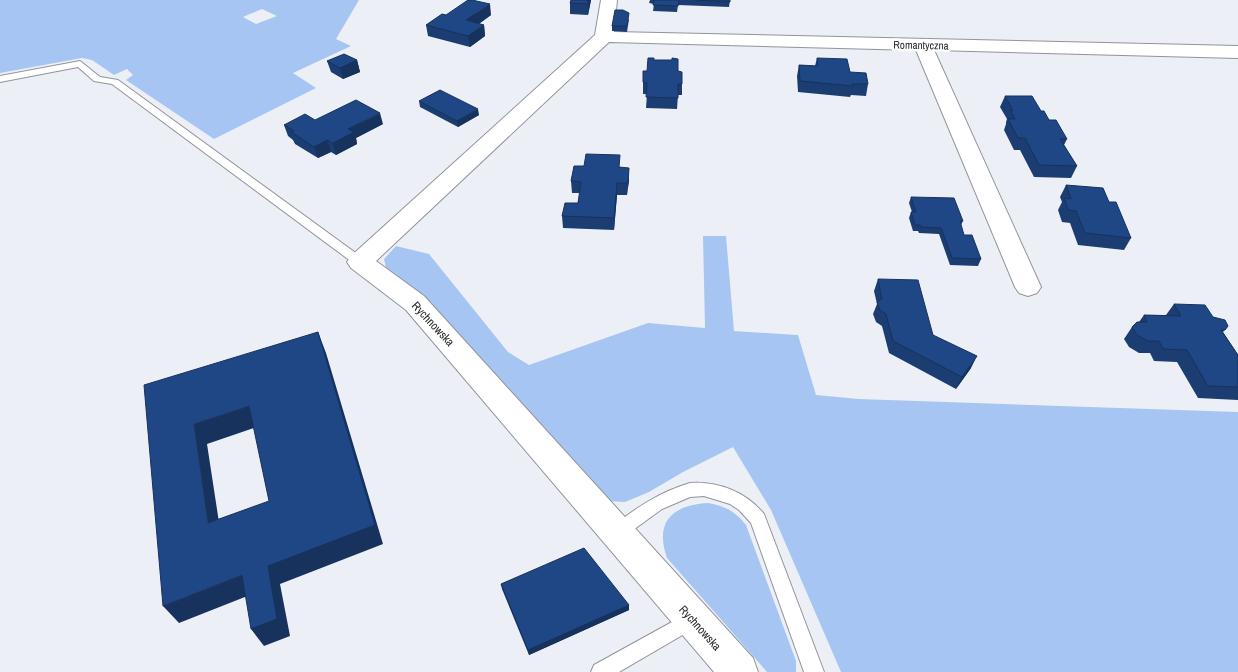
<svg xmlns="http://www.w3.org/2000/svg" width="1238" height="672" viewBox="0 0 1238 672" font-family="'Archivo Narrow',sans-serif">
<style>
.green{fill:#a7c5f2;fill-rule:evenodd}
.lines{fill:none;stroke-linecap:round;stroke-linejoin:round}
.lane-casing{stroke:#91949a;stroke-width:2}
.street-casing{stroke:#91949a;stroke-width:2}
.lane{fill:#fff;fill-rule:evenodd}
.street{fill:#fff;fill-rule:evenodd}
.wall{fill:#1b3d72}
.shaded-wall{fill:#16325d}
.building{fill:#1f4785;stroke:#16325d;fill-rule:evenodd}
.labels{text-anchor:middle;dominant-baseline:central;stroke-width:5;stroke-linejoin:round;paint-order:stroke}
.far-street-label{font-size:11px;fill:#282a2c;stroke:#fff}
.street-label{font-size:12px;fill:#282a2c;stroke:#fff}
</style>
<rect width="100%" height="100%" fill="#ecf0f6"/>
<!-- green -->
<path class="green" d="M0,0H359L336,39L351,46L293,73L316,88L214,139L126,80L133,75L127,69L114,75L92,60L82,58L0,73ZM262,9L277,16L256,24L243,17Z
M703,236H726L734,331L798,335L816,395L859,399L1238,412V672H841L771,510L733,447L683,472L649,492L625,502L606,501L444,321L386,268L384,259L396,246L429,254L508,352L529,365L648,323L705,328Z
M708,503C725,506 735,511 746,525L796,661V672H767L667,558C654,521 673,505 708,503Z"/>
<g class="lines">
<defs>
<path id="lane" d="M80,61L100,77L118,80L364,259L366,262L364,265H356L112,84L94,81L78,67L0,82V76Z
M690,483C718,481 746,492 764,514L824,672H804L751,523L739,510L730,504L704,496L690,497L662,509L622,538L616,541L610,538L608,533L610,528C635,509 659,492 690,483Z
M692,611L698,614L701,620L698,626L619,672H591L594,665Z"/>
<path id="street" d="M601,0H617L614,32L1238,46V58L934,50L1041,287L1037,293L1028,296L1019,293L1015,287L916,50L609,42L376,261L424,296L753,658L758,672H714L406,310L351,268L347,262L351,256L595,35Z"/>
</defs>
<!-- lane casing -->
<use href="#lane" class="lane-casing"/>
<!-- street casing -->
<use href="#street" class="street-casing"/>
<!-- lane -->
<use href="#lane" class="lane"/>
<!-- street -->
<use href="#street" class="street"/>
</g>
<!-- wall -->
<path class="wall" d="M591,0L588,15L570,14V3Z
M650,0H730L729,7L678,5L677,12L653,11L654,4L649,3Z
M446,15H491L479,24L484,25L485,36L470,47L428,36L426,25Z
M629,19L627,32L612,31V26Z
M817,58L850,72L868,84L866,96L851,95L850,97L798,92L797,76L799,65L815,66Z
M357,60L360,72L343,79L331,72L327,61Z
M654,60L678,71L682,84V95H678L677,109L646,108L647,94H643V71H647Z
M1005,96L1041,111L1067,139L1064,145L1077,166L1071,178L1034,177L1020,150H1014L1004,130L1006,124V122L1007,119L1000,107Z
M419,101L479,115L458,127L420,107Z
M315,120L383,124L356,138L357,144L336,155L331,152L318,158L295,144L293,140L288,136L284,125Z
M620,167L629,180L627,195H617L614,230L563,228L562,216L578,203L580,193H572L571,181Z
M1066,185L1109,202L1131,238L1124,250L1078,245L1070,223L1062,222L1058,210L1062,202L1060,197Z
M911,197L963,221L961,225L964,235L981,259L978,266L950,265L939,234L919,233L918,231H913L909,218L911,212H912L909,203Z
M878,279L933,335L971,368L956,389L889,353L882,326L876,322L873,314L877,304L874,291Z
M1174,304L1213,317L1228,326L1223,332L1238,355V400L1198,398L1177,362L1154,361L1150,353H1139L1129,347L1124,339L1132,327L1139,322L1144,315H1166Z
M501,584L629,605V610L529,655L502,589Z"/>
<!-- shaded-wall -->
<path class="shaded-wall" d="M588,0H591L588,15Z
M490,4L491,15L468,31L466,20Z
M484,25L485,36L470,47L468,36Z
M357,60L360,72L343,79L340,68Z
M478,109L479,115L458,127L457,121Z
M380,113L383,124L356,138L357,144L336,155L333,143L348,129Z
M327,140L331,152L318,158L314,147Z
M629,168V180L627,195L628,183Z
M617,183V195L614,230V218Z
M318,332L326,353L383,544L280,584L290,636L264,646L251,629L268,566Z
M977,356L971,368L956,389L962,377Z
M249,406L260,426L207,444L222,542L208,523L194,424Z
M242,575L255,593L179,623L163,606Z
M629,605V610L529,655L528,650Z"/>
<!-- building -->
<path class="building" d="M468,0H472L490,4L466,20L484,25L468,36L426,25L442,14L446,15Z
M571,0H588V4L570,3Z
M654,0H679L678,6L653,5Z
M695,0H730V2Z
M615,10H623L629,13L627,26H612Z
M344,54L357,60L340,68L327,61Z
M648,58H654V60H672V58L678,59V71L682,72V84H678V98L646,97L647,83L643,82V71H647Z
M817,58L847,59L850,72L866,73L868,84H852L853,86L800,81L799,65L818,66Z
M440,90L478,109L457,121L419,101Z
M1005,96H1032L1041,111H1044L1049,120H1056L1067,139H1060L1077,166L1039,165L1025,138H1018L1008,119H1015L1010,110L1013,111Z
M356,100L380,113L348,129L354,132L333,143L327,140L314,147L291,132L294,131L284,125L305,114L315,120Z
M586,154L620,155L619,167L629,168L628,183H617L614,218L562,216L565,203H578L581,182L571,181L574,166H584Z
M1066,185L1103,188L1109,202H1116L1131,238L1085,233L1076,211L1068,210L1064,198L1071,199Z
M911,197L954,198L963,221H960L964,235H972L981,259L952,258L941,228L921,227L920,225H915L911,212H916Z
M878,279L918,280L933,335L977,356L962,377L893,341L886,314L880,310L877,302L882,299Z
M1174,304L1205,305L1213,317L1225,320L1228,326L1225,330H1221L1238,355V387L1208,386L1187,350L1163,349L1159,341H1148L1137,335L1132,327L1137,322H1147L1144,315L1181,316Z
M318,332L375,525L268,566L277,619L251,629L242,575L163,606L144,385ZM249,406L269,501L208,523L194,424Z
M584,548L629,605L528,650L501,584Z"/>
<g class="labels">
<!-- far-street labels -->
<g class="far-street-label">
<text transform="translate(921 45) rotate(1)">Romantyczna</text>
</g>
<!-- street labels -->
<g class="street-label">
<text transform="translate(433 324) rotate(47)">Rychnowska</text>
<text transform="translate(700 628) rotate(48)">Rychnowska</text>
</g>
</g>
</svg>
